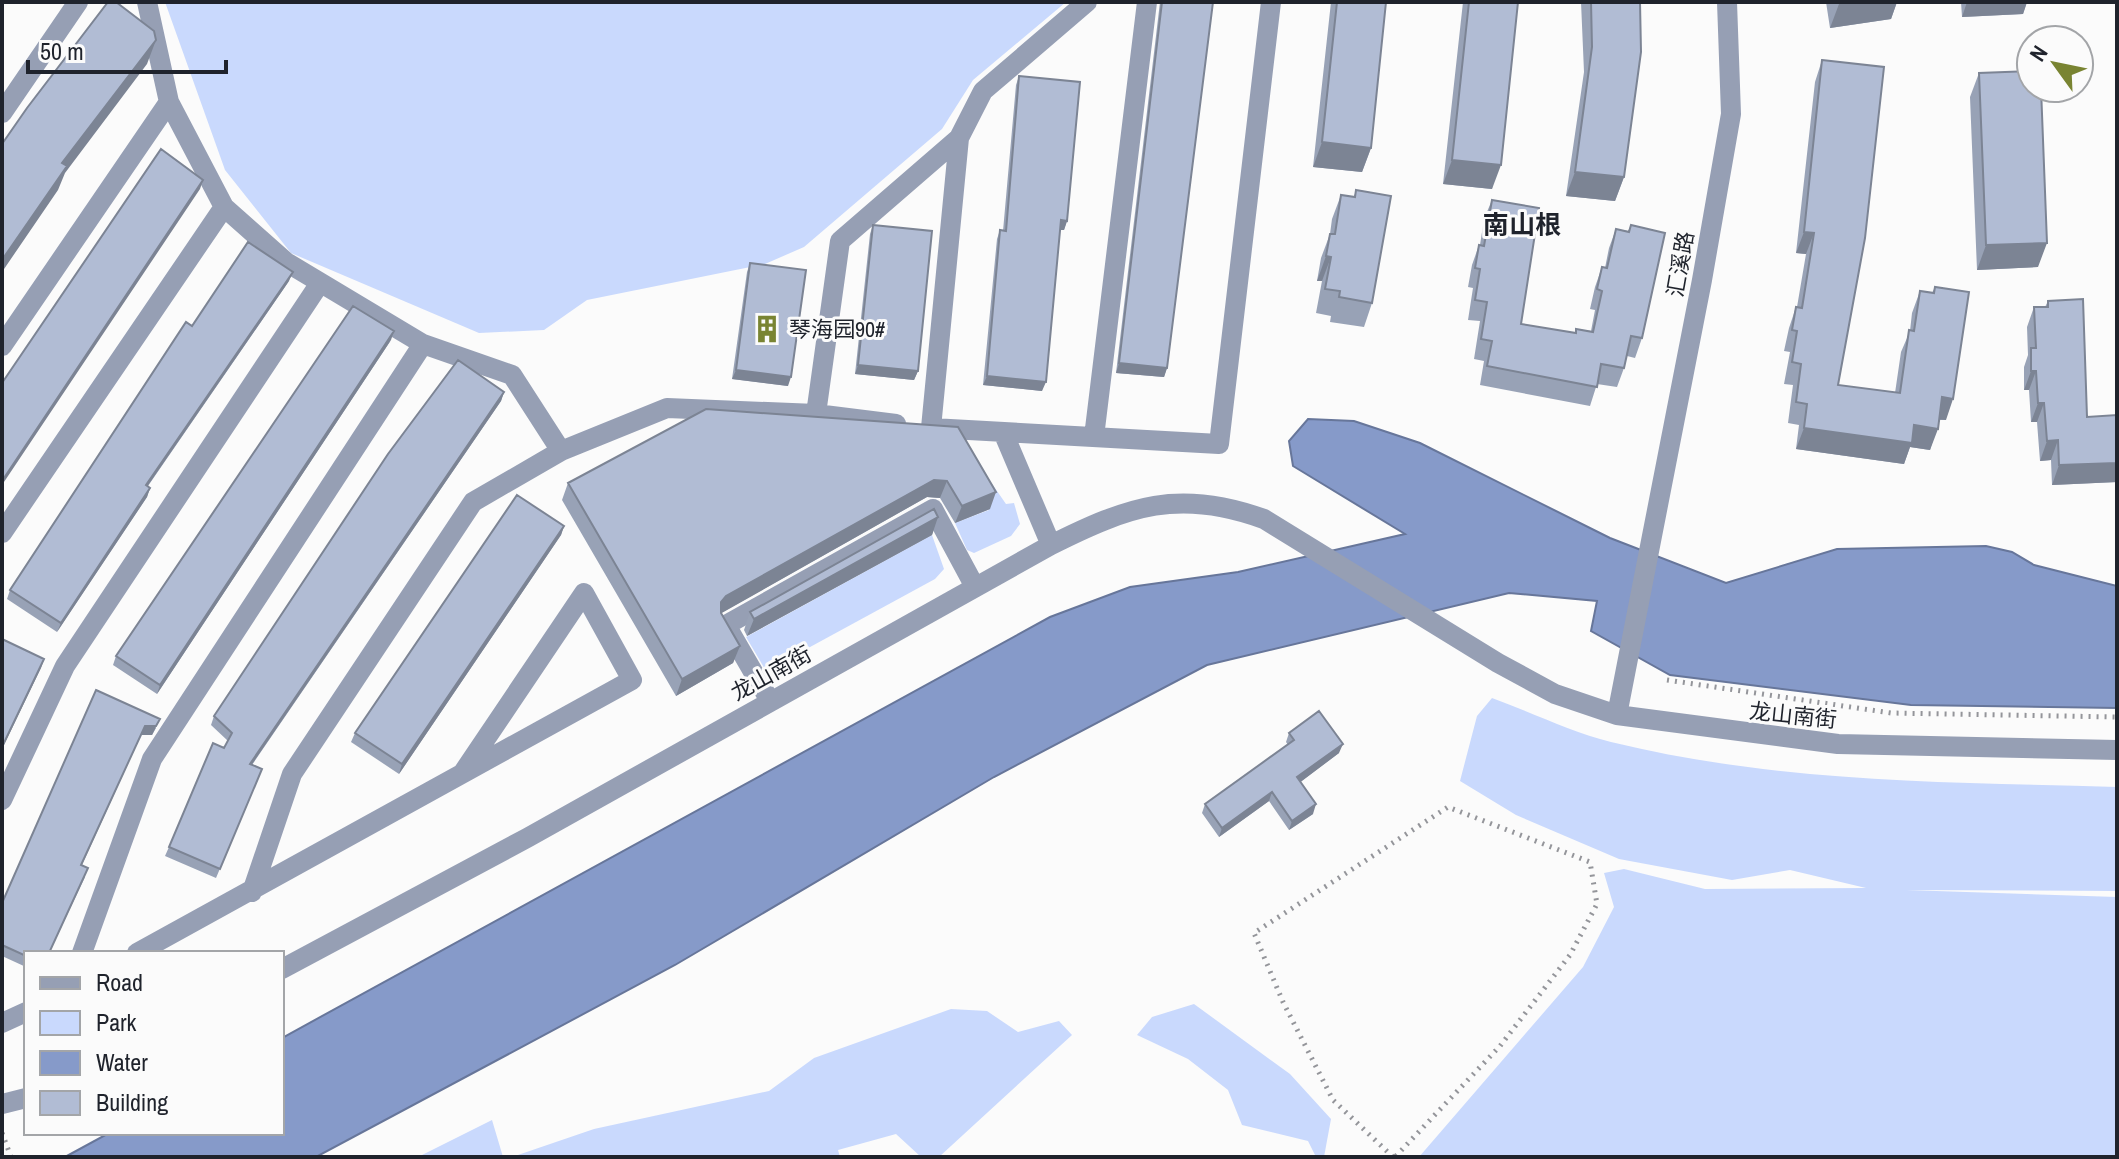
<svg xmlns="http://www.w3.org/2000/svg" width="2119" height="1159" viewBox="0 0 2119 1159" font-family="'Archivo Narrow','Noto Sans SC',sans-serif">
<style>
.green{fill:#c9d9fd}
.water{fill:#869ac9;stroke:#67769a;stroke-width:2}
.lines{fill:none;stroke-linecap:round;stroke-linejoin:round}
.path{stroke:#94959a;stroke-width:5;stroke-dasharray:2 6;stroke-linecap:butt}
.minor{stroke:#969fb4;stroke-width:20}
.wall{fill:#98a2b6}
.shaded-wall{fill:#7c8494}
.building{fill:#b1bcd4;stroke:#7c8494;stroke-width:2}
.labels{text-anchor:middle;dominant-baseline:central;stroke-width:6;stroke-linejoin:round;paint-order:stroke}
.street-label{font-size:22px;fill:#1f232c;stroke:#fbfbfb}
.poi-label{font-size:22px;fill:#1f232c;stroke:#fbfbfb;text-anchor:start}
.quarter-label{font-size:26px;font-weight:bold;fill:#1f232c;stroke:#fbfbfb}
</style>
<rect width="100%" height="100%" fill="#fbfbfb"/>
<!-- green -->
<path class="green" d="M165,2H1066L973,80L942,129L804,247L765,264L587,300L544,330L479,333L291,253L225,170Z
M965,445L1006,504L1014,503L1020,524L1011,536L974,553L967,550L955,523L989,510Z
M932,535L944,569L935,579L766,671L746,637Z
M1492,698C1531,712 1571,732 1611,742C1779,783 1946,782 2117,787V891L1906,890L2117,897V1157H1419L1583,967L1614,907L1604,873L1624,869L1705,889L1866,888L1790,870L1732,880L1619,859L1516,815L1460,781L1477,716Z
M1194,1004L1290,1074L1331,1119L1324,1157H1316L1308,1141L1242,1125L1228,1090L1188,1059L1137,1035L1152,1017Z
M951,1009L987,1011L1018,1032L1059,1021L1072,1035L939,1157H921L896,1134L838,1150L840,1157H512L594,1129L769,1091L814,1058Z
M492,1120L503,1157H418Z"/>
<!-- water -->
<path class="water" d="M1308,419L1354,421L1420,443L1610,538L1726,583L1837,549L1986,546L2012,552L2034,565L2117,586V708L1911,705L1670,675L1591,631L1597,601L1509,593L1207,665L994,777L675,965L316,1157H65L109,1133H282V1038L1050,617L1130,587L1238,572L1405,534L1293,466L1289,441Z"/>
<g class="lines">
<!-- path -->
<path class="path" d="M1667,680L1891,713L2117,717
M2,1133L11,1157
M1393,1157L1333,1100L1283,1002L1254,933L1448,807L1590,862L1597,904L1570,955L1500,1046L1395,1157"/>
<!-- minor -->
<path class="minor" d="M147,2L169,102L224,207L286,262L423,344L512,375L561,451L667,408L816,414L896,424
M2,113L78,2
M2,346L169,102
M816,414L840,241L959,138
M931,428L959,138L983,91L1087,2
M932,428L1219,444L1271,2
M1003,432L1051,545
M1094,437L1147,2
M2,533L224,207
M770,701L726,625L933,509L975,587
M1617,715L1702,280L1731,114L1727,2
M2,800L65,666L320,283
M252,892L292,774L473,502L561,451
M82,953L152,759L423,344
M137,953L632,680L584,593L462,774
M282,969L527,838L1051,545C1129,506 1179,488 1264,519L1498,663L1555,694L1617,715L1838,744L2117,750
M2,1023L26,1012
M2,1104L26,1098"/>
</g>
<!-- wall -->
<path class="wall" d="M1160,2H1213L1167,368L1164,377L1116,373Z
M1331,2H1386L1371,148L1362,172L1313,167Z
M1463,2H1518L1492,189L1443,184Z
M1581,2H1640L1624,177L1615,201L1566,196L1584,72Z
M1826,2H1897L1891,19L1830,28Z
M1961,2H2027L2023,14L1962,17Z
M1822,60L1838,385L1895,393L1901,352L1910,331L1912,313L1920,291L1932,293L1935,287L1946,420H1939L1930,450L1910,447L1904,464L1796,449L1799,425L1788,423L1793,385L1784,384L1790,352L1784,351L1789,328L1796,307H1797L1806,254L1796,253L1815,82Z
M1979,73L2038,267L1977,270L1970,97Z
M1019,76L1067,221L1064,230H1060L1042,391L983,385L997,239L1000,230L1003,231L1016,85Z
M1356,190L1372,303L1364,327L1330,322L1331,316L1316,313L1322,281H1317L1321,258L1330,234L1332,219L1341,195L1354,197Z
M1492,200L1521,324L1575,333L1576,329L1591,331L1595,310L1590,309L1595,287L1602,267L1605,268L1609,248L1616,229L1628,231L1631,225L1642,338L1635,358L1627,356L1624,368L1617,387L1597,384L1590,406L1480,385L1484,361L1474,359L1480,321L1468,320L1473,288L1468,287L1472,265L1479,245H1480L1484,219Z
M873,225L918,371L914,380L855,374L870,234Z
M750,263L788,386L732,379L747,272Z
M289,281L148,486L150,488L147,497L57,632L7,599L10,590L192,326Z
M2048,301L2087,417L2117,415V482L2052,485L2051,460L2040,461L2037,422H2031L2029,390H2024V367L2028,355L2027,327L2034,307H2045Z
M391,340L157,694L113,665L116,656Z
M504,392L501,401L252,765L262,769L216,878L165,856L169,847L228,741L211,725L214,716Z
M958,427L990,509L955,523L940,498L927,497L721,613L740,646L733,663L676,696L562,500L568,483Z
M938,517L932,535L747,636L744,630L750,612Z
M564,526L561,535L399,774L351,742L355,733Z
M96,690L156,728L152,735H141L82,865L85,877L49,953H26V967L2,956V903Z
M1289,733L1339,753L1300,782L1313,814L1289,830L1269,801L1219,837L1202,813L1205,804L1288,745L1286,742Z"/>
<!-- shaded-wall -->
<path class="shaded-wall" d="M1850,2H1897L1891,19L1830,28L1839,4Z
M1967,2H2027L2023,14L1962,17Z
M156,40L147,64L65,173L58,190L2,272V260L62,163Z
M1322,142L1371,148L1362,172L1313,167Z
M1452,160L1501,165L1492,189L1443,184Z
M1575,172L1624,177L1615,201L1566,196Z
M203,180L200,189L2,485V481Z
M1061,220L1067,221L1064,230H1058Z
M1804,232L1814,233L1806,254L1796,253Z
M2047,243L2038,267L1977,270L1986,245Z
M1326,256L1331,257L1322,281H1317Z
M293,272L289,281L142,494L146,485Z
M394,331L391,340L157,694L160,685Z
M1119,363L1167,368L1164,377L1116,373Z
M858,365L918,371L914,380L855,374Z
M736,370L791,377L788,386L732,379Z
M2031,371H2036L2029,390H2024Z
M987,376L1046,382L1042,391L983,385Z
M504,392L501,401L246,773L250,764Z
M1942,397L1953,399L1946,420L1934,419Z
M2038,403H2044L2037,422H2031Z
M1914,425L1938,429L1930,450L1910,447L1904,464L1796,449L1804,428Z
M2058,440L2051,460L2040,461L2047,441Z
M2117,463V482L2052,485L2059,465Z
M934,480L947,481L940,498L927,497L720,614L721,602L726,596Z
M150,488L147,497L57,632L61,623Z
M996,492L990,509L955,523L962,506Z
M938,517L932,535L747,636L754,619Z
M564,526L561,535L399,774L402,764Z
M740,646L733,663L676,696L682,679Z
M44,659L41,668L2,749V747Z
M160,719L152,735H141L78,874L145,726Z
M1343,744L1339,753L1294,787L1297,777Z
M1272,792L1269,801L1219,837L1222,828Z
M1316,804L1313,814L1289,830L1292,821Z"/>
<!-- building -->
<path class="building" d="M108,2H116L154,31L156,40L62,163L67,166L2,260V144L27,108Z
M1162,2H1213L1167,368L1119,363Z
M1337,2H1386L1371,148L1322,142Z
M1469,2H1518L1501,165L1452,160Z
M1591,2H1640L1641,52L1624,177L1575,172L1592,47Z
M1822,60L1884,67L1865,238L1838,385L1900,393L1909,330L1914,331L1920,291L1934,293L1935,287L1969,292L1953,399L1942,397L1938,429L1914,425L1912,443L1804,428L1807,404L1796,402L1801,364L1792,362L1797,331L1792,330L1796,307L1802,308L1814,233L1804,232Z
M2031,71V88H2041L2047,243L1986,245L1979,73Z
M1019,76L1080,82L1067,221L1061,220L1046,382L987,376L1000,230L1006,231Z
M161,149L203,180L2,481V383Z
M1356,190L1391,196L1372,303L1339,297L1340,291L1325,289L1331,257L1326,256L1330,234H1335L1341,195L1355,197Z
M1492,200L1539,208L1521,324L1576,333V329L1593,332L1602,291L1597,289L1602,267L1607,268L1616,229L1629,232L1631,225L1665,233L1642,338L1631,336L1624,368L1601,364L1597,387L1487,366L1492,341L1481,339L1487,302L1475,300L1480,269L1475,268L1479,245L1484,246Z
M873,225L932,231L918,371L858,365Z
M248,242L293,272L146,485L150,488L61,623L10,590L186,322L192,326Z
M750,263L806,270L791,377L736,370Z
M2083,299L2087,417L2117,415V463L2059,465L2058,440L2047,441L2044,403H2038L2036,371H2031V348H2036L2034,307H2048V301Z
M353,306L394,331L160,685L116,656Z
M458,360L504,392L250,764L262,769L220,869L169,847L213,743L224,748L232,733L214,716L388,454Z
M706,409L958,427L996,492L962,506L947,481L934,480L726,596L721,602V613L740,646L682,679L568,483Z
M517,495L564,526L402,764L355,733Z
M934,509L938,517L754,619L750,612Z
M2,639L44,659L2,747Z
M96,690L160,719L156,726H145L81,865L88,868L49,953H26V956L2,945V903Z
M1319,711L1343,744L1297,777L1316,804L1292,821L1272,792L1222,828L1205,804L1294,740L1289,733Z"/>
<!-- icons -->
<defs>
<symbol id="building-bare" viewBox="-9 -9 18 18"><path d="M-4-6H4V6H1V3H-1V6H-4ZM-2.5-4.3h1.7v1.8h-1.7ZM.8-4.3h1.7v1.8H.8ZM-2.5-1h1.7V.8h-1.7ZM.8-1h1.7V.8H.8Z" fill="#798432" stroke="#fbfbfb" stroke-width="2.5" paint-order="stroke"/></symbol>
</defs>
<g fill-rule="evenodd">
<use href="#building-bare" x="747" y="309" width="40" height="40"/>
</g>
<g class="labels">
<!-- street labels -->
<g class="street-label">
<text transform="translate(1680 264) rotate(-80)">汇溪路</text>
<text transform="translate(771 673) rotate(-29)">龙山南街</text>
<text transform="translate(1793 715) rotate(6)">龙山南街</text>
</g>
<!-- poi labels -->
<g class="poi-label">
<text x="789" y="329">琴海园90#</text>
</g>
<!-- quarter labels -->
<g class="quarter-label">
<text x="1522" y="224">南山根</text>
</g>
</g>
<!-- border -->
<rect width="2119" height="1159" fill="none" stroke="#1f232c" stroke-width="8"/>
<!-- legend -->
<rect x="24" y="951" width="260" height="184" fill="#fbfbfb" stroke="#a3a5a8" stroke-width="2"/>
<rect x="40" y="977" width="40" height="12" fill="#969fb4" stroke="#a3a5a8" stroke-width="2"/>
<text x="96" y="991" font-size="24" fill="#1f232c">Road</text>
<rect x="40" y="1011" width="40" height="24" fill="#c9d9fd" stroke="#a3a5a8" stroke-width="2"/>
<text x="96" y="1031" font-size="24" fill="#1f232c">Park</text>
<rect x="40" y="1051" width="40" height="24" fill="#869ac9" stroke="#a3a5a8" stroke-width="2"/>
<text x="96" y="1071" font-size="24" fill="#1f232c">Water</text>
<rect x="40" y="1091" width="40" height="24" fill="#b1bcd4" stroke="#a3a5a8" stroke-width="2"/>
<text x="96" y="1111" font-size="24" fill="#1f232c">Building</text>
<!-- north arrow -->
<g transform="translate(2055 64) rotate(303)"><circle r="38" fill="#fbfbfb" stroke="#a3a5a8" stroke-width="2"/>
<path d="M0-6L14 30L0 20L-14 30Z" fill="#798432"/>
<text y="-12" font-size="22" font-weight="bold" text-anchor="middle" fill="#1f232c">N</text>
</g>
<!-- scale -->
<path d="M28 60v12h198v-12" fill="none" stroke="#1f232c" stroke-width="4"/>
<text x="40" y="60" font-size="24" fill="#1f232c" stroke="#fbfbfb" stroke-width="6" paint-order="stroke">50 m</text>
</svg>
